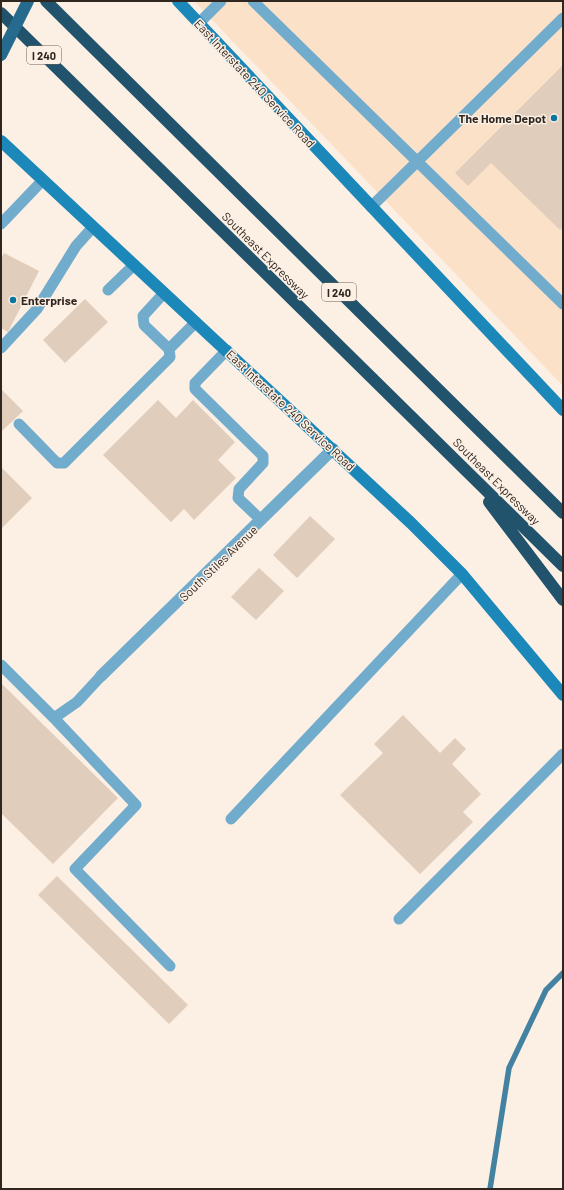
<svg xmlns="http://www.w3.org/2000/svg" width="564" height="1190" viewBox="0 0 564 1190" font-family="Barlow,sans-serif">
<style>
.built{fill:#fce1c9}
.lines{fill:none;stroke-linecap:round;stroke-linejoin:round}
.stream{stroke:#4482a1;stroke-width:5.5}
.building{fill:#e1cdbb}
.lane{stroke:#72accd;stroke-width:11}
.street{stroke:#72accd;stroke-width:12}
.secondary{stroke:#1c88b9;stroke-width:12}
.highway{stroke:#21536d;stroke-width:12}
.primary-bridge{stroke:#266b8e;stroke-width:12}
.poi-dot{fill:#09749f;stroke:#fcefe4;stroke-width:1.5}
.labels{text-anchor:middle;dominant-baseline:central;stroke-width:3;stroke-linejoin:round;paint-order:stroke}
.shield{fill:#fcefe4;stroke:#6c625a;stroke-width:1}
.shield-label{font-size:11px;font-weight:bold;fill:#2e261f}
.street-label{font-size:12px;fill:#2e261f;stroke:#fcefe4}
.poi-label{font-size:12px;font-weight:bold;fill:#2e261f;stroke:#fcefe4;text-anchor:end}
</style>
<rect width="100%" height="100%" fill="#fcefe4"/>
<!-- built -->
<path class="built" d="M194,1H563V386Z"/>
<g class="lines">
<!-- stream -->
<path class="stream" d="M490,1189L509,1068L546,990L563,973"/>
</g>
<!-- building -->
<path class="building" d="M563,65V227L560,230L491,163L468,186L455,173Z
M4,253L39,271L8,332L1,328V259Z
M85,299L108,322L65,363L43,340Z
M1,389L23,411L1,432Z
M158,400L176,418L193,400L235,442L218,460L236,478L194,520L184,509L171,522L103,455Z
M1,467L32,498L1,529Z
M310,516L335,539L297,578L273,555Z
M259,568L284,591L256,620L231,597Z
M1,683L118,798L53,864L1,813Z
M403,715L440,753L455,738L466,749L452,764L481,794L463,812L473,822L420,874L340,795L383,753L374,744Z
M57,876L188,1005L169,1024L38,895Z"/>
<g class="lines">
<!-- lane -->
<path class="lane" d="M253,1L563,304
M199,23L221,1
M371,207L563,18
M1,224L42,181
M108,290L134,265
M164,293L143,316L144,325L169,349L196,322
M1,348L37,309L76,246L93,227
M227,350L195,383V389L263,456V463L239,489L238,498L261,520
M19,424L57,463H64L170,357L169,349
M1,665L54,718L77,702L101,676
M54,718L136,805L75,869L170,966
M231,819L462,574
M399,919L563,754"/>
<!-- street -->
<path class="street" d="M101,676L333,449"/>
<!-- secondary -->
<path class="secondary" d="M178,1L563,410
M1,141L411,523L462,574L563,695"/>
<!-- highway -->
<path class="highway" d="M46,1L563,513
M1,13L563,566
M489,502L563,600"/>
<!-- primary-bridge -->
<path class="primary-bridge" d="M1,55L28,1"/>
</g>
<!-- markers -->
<g class="poi-dot">
<circle cx="554" cy="118" r="4"/>
<circle cx="13" cy="300" r="4"/>
</g>
<g class="labels">
<!-- shield labels -->
<g class="shield">
<rect x="27" y="46" width="34" height="18" rx="3"/>
<rect x="322" y="283" width="34" height="18" rx="3"/>
</g>
<g class="shield-label">
<text x="44" y="55">I 240</text>
<text x="339" y="292">I 240</text>
</g>
<!-- street labels -->
<g class="street-label">
<text transform="translate(255 83) rotate(47)">East Interstate 240 Service Road</text>
<text transform="translate(266 255) rotate(45)">Southeast Expressway</text>
<text transform="translate(291 410) rotate(43)">East Interstate 240 Service Road</text>
<text transform="translate(497 481) rotate(45)">Southeast Expressway</text>
<text transform="translate(218 563) rotate(-44)">South Stiles Avenue</text>
</g>
<!-- poi labels -->
<g class="poi-label">
<text x="546" y="118">The Home Depot</text>
<text x="21" y="300" text-anchor="start">Enterprise</text>
</g>
</g>
<!-- border -->
<rect width="564" height="1190" fill="none" stroke="#2e261f" stroke-width="4"/>
</svg>
